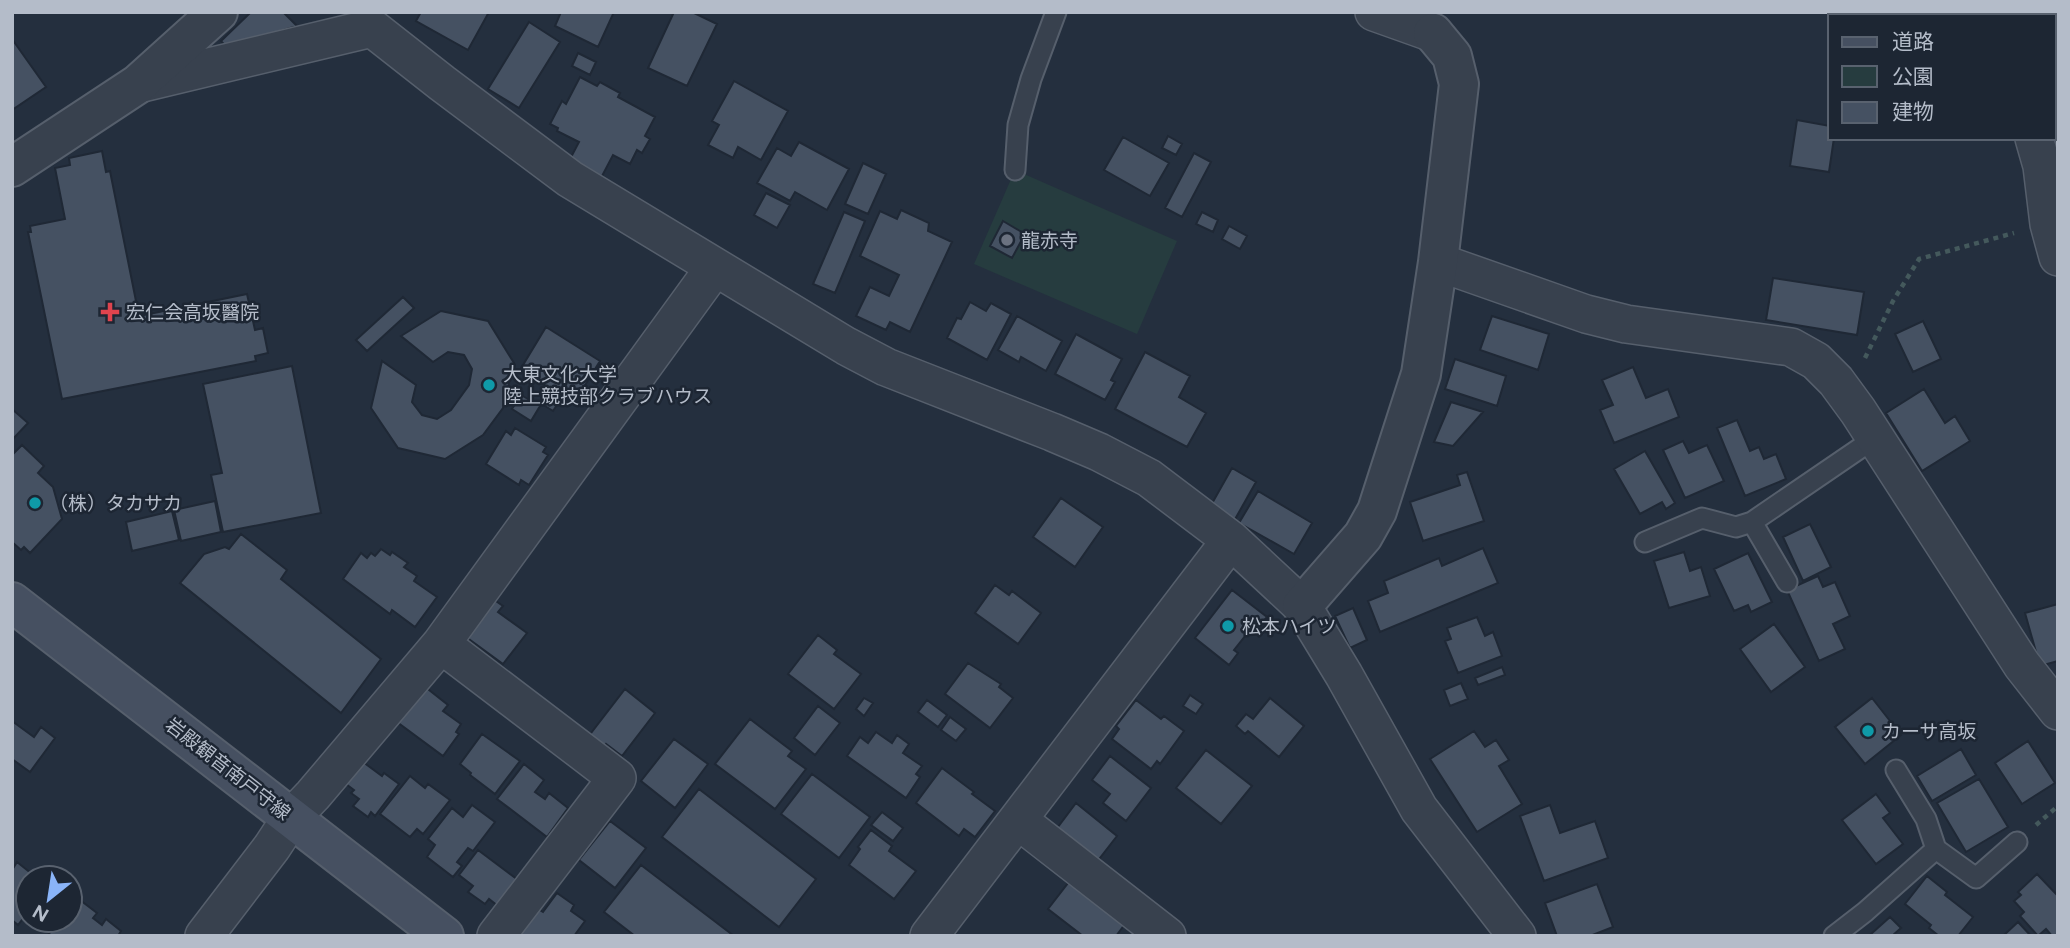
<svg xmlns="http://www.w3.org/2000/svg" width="2070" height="948" viewBox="0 0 2070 948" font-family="Figtree,'Noto Sans JP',sans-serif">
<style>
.green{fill:#263c3f}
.building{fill:#455162;stroke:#1f2835;stroke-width:2}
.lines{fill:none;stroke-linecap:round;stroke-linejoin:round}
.service-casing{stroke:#565f6c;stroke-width:23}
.minor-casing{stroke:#565f6c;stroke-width:40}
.tertiary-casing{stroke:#565f6c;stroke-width:42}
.secondary-casing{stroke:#565f6c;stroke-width:42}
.path{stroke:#44595c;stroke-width:4.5;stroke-dasharray:5 5;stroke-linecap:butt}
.service{stroke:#38414e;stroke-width:19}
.minor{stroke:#38414e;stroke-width:37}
.tertiary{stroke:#38414e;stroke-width:38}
.secondary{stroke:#465061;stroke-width:38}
.worship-dot{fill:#6b7280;stroke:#1d2633;stroke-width:2.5}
.health-dot{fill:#e0444e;stroke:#1d2633;stroke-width:2.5}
.culture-dot{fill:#0f9aa8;stroke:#1d2633;stroke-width:2.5}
.labels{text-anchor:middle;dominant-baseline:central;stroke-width:5;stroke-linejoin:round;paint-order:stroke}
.poi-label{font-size:19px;fill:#b4bcc9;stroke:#1d2633;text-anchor:start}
.street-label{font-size:19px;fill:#b4bcc9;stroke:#1d2633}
</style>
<rect width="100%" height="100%" fill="#242f3e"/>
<!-- green -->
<path class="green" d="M1015,170L1177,241L1137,334L974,264Z"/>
<!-- building -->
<path class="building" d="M251,12H283L297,26L226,47L221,41Z
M421,12H489L468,50L416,21Z
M561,12H614L598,47L555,26Z
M674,12H692L717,24L687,86L648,68Z
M529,22L560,42L519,108L488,89Z
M12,39L46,87L12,110Z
M578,53L596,62L590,75L572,66Z
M580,77L597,86L600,82L620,93L618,97L655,117L645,136L650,139L642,153L637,150L630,164L613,155L601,178L569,161L579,142L557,131L558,128L550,124L562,101L566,104Z
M734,81L788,111L761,160L738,147L733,158L708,145L719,125L712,121Z
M1797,120L1830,126V138H1834L1829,172L1790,166Z
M1168,136L1182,144L1176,155L1162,148Z
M1123,137L1169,163L1150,196L1104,170Z
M799,142L849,169L827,210L795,192L790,201L757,183L777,148L791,156Z
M102,151L106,172L110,171L139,316L247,294L255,330L263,328L268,353L255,356L256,361L62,399L28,232H31L30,226L65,219L55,168L70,165L69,158Z
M1194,153L1211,162L1182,217L1165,208Z
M863,163L886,174L868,214L845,204Z
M766,193L790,205L777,228L754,215Z
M901,210L929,223L928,231L952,242L910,332L890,322L886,330L856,316L870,287L889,296L899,275L860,256L880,211L897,219Z
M844,212L865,221L835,293L813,284Z
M1202,212L1218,220L1213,232L1196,224Z
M1003,221L1025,234L1012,258L990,246Z
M1229,226L1247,236L1240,249L1222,239Z
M1773,278L1864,292L1857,335L1766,320Z
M403,297L414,308L367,351L356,340Z
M970,302L986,311L991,303L1011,314L987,360L947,338L957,318L961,319Z
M441,311L488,321L514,363L503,408L483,435L445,459L398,448L371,408L382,361L416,385L412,402L422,415L437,419L451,410L469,385L472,369L464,355L448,352L433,362L401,336Z
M1017,316L1062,341L1046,371L1021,357L1019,362L998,350Z
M1492,316L1549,334L1538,370L1480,350Z
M1923,321L1941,359L1913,372L1895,334Z
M546,327L600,361L574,403L520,370Z
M1076,334L1122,359L1111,380L1115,382L1105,400L1055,374Z
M1145,352L1190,376L1179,397L1206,413L1187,447L1115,409Z
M1455,359L1506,376L1497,406L1445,389Z
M292,366L321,513L223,532L211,475L222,473L203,384Z
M1633,367L1646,398L1668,389L1679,417L1614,443L1600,410L1613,405L1602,380Z
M1924,389L1945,423L1955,416L1970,441L1922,471L1886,413Z
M521,395L540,406L531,421L512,409Z
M547,395L559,402L553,411L542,404Z
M1451,402L1483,412L1453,446L1434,442Z
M12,409L28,423L12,440Z
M1737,420L1750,451L1759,447L1764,459L1776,454L1786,479L1745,496L1717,428Z
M515,428L546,447L543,452L548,455L529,485L521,480L519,485L486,464L506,431L511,435Z
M1683,441L1689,453L1707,445L1724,481L1685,498L1663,450Z
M22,445L44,466L38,473L53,487L62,519L30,553L24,547L21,550L12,542V455Z
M1645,451L1675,503L1666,509L1662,502L1640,514L1614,469Z
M1232,468L1256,482L1234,521L1210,507Z
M1467,472L1484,521L1423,541L1410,502L1460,485L1457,475Z
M1258,491L1312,523L1294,554L1239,523Z
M1061,498L1103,527L1075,567L1033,537Z
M215,501L221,532L181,541L174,510Z
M172,511L179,540L132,551L126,522Z
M1810,524L1831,567L1803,581L1783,537Z
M241,534L287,570L281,579L381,659L341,713L180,583L204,554L225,547L229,549Z
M1483,548L1498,583L1380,632L1368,601L1388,593L1384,581L1439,558L1442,566Z
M381,549L390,555L392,552L408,563L404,567L417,576L414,581L437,597L415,627L392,610L390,614L343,579L361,553L367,558L371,553L375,556Z
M1684,552L1690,571L1701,567L1710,596L1669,608L1654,561Z
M1748,553L1772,602L1751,612L1748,605L1734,611L1714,569Z
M1818,576L1823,587L1835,582L1850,616L1833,624L1845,649L1819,661L1787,590Z
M995,585L1009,595L1012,591L1041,613L1018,644L975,613Z
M1232,590L1267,617L1258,628L1254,625L1234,650L1238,653L1229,665L1195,638Z
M490,597L503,606L498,612L527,633L503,664L462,634Z
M2058,604V661L2040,666L2025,613Z
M1353,608L1367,640L1350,648L1335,616Z
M1477,617L1485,636L1493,632L1502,656L1458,673L1445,641L1451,639L1447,628Z
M1774,624L1805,667L1771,692L1740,649Z
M818,635L837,650L834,654L861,674L834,709L788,674Z
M968,663L1001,684L999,687L1013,698L990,728L945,694Z
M1502,667L1505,675L1478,685L1475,678Z
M1461,683L1468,699L1450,706L1444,690Z
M424,686L448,705L443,711L461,724L456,732L459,734L443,756L397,722Z
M625,689L655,713L622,756L606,744L603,748L588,737Z
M1190,695L1203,704L1196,714L1183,706Z
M864,698L873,703L864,716L856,709Z
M1270,698L1304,726L1279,757L1248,731L1245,734L1236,726L1246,714L1253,719Z
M1872,698L1901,735L1865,764L1835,727Z
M927,700L947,715L938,727L918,712Z
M1136,700L1161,719L1164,716L1184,731L1160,764L1157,761L1151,769L1112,739L1119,729L1116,726Z
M818,706L840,723L815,755L794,738Z
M950,717L966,729L956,741L941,730Z
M750,719L792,751L788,756L806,769L775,809L715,764Z
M12,721L34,737L41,727L55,738L30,772L12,759Z
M1474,731L1485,747L1496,740L1509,760L1499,766L1522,804L1477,832L1430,759Z
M876,732L892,743L897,735L909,744L903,753L922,766L916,774L920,777L906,798L847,756L860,737L868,743Z
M482,734L520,761L495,794L470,775L471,773L460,764Z
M674,739L708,764L675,808L641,781Z
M2028,741L2055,783L2022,804L1995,763Z
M1961,749L1976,775L1932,801L1917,776Z
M1206,750L1252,786L1221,824L1176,788Z
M1110,756L1151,788L1126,821L1103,803L1110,794L1092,780Z
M363,762L382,776L384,773L399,784L375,816L371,812L368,817L353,806L359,799L351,793L354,790L346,784Z
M524,764L544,780L535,792L545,799L549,793L568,808L547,837L497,799Z
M942,768L974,792L972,794L995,811L975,837L964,829L959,836L916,803Z
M812,774L870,817L839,858L781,814Z
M410,776L425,788L428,784L450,800L423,834L417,829L410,837L380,814Z
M1979,779L2008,827L1966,852L1937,803Z
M699,789L816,879L779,927L662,837Z
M1876,794L1890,813L1883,818L1903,844L1876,864L1842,820Z
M1076,803L1117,836L1096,863L1055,831Z
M472,805L495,822L473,851L468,848L457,862L462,866L453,877L427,857L435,845L428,839L452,808L463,817Z
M1550,805L1560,833L1595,821L1608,858L1544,881L1520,816Z
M882,812L903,828L893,841L871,825Z
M610,821L646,848L615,888L579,860Z
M871,830L892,846L889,851L916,871L894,899L849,865L860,849L858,847Z
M478,850L518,880L498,906L489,899L485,904L468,892L473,886L459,875Z
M17,862L37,878H28V912L18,925L12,920V865L14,867Z
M641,865L734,936H635L604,912Z
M2037,874L2058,896V936H2052L2046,929L2038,936L2020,916L2024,912L2014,901L2021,895L2018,892Z
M1927,876L1947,892L1945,895L1973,917L1958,936H1939L1929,928L1931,925L1905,904Z
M1072,878L1128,920L1116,936H1083L1048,909Z
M1597,884L1613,927L1590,936H1557L1545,903Z
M557,893L574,905L571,911L585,921L574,936H518L538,909L543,912Z
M80,900L97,913L93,918L102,925L106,919L121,931L118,936H47L60,920H70V907L74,903L76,905Z
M1890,917L1901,928L1892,936H1873L1871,934Z
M2018,922L2031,936H2003Z"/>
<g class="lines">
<defs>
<path id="service" d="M1015,170L1018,125L1031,79L1056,12
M1752,522L1787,582
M1645,542L1702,518L1736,527L1752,522L1875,438
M1896,770L1926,819L1936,849
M1834,936L1865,912L1936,849L1976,878L2017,842"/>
<path id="minor" d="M1374,12L1433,33
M1999,12L2000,16
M138,84L372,28L442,83L570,179L846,346L886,367L1052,432L1099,452L1149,478L1231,540L1302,606L1344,675L1419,809L1517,936
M2034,138L2042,166L2049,224L2058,257
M1438,262L1586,314L1626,324L1791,347L1816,361L1836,381L1858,411L2022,665L2058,711
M441,644L617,778L496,936
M1018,820L1167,936
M204,936L272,847L291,818L313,795L441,644L715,267
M929,936L1231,540"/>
<path id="tertiary" d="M12,167L138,84L218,12
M1302,606L1363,536L1377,511L1421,374L1438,262L1459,84L1452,56L1433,33"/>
<path id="secondary" d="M12,602L444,936"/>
</defs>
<!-- service casing -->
<use href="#service" class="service-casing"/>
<!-- minor casing -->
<use href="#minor" class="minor-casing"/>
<!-- tertiary casing -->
<use href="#tertiary" class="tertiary-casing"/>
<!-- secondary casing -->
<use href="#secondary" class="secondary-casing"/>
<!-- path -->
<path class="path" d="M1865,358L1893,301L1919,259L2014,233
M2036,825L2058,806"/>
<!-- service -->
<use href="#service" class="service"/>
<!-- minor -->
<use href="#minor" class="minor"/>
<!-- tertiary -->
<use href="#tertiary" class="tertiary"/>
<!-- secondary -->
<use href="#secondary" class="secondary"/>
</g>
<!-- markers -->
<circle class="worship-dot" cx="1007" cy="240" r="7"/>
<path class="health-dot" d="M106.5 301.5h7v7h7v7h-7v7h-7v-7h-7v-7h7z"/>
<g class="culture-dot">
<circle cx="489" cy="385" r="7"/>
<circle cx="35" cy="503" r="7"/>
<circle cx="1228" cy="626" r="7"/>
<circle cx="1868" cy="731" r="7"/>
</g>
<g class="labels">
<!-- poi labels -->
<g class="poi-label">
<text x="1021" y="240">龍赤寺</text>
<text x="126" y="312">宏仁会高坂醫院</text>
<text x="503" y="374">大東文化大学<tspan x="503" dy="22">陸上競技部クラブハウス</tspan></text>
<text x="49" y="503">（株）タカサカ</text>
<text x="1242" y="626">松本ハイツ</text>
<text x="1882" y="731">カーサ高坂</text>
</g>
<!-- street labels -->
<g class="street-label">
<text transform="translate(228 769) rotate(38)">岩殿観音南戸守線</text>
</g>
</g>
<!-- border -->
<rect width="2070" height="948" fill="none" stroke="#b4bcc9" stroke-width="28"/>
<!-- legend -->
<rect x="1828" y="14" width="228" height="126" fill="#1d2633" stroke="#59626f" stroke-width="2"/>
<rect x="1842" y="37" width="35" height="10" fill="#465061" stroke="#59626f" stroke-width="2"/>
<text x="1892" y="49" font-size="21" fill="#b4bcc9">道路</text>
<rect x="1842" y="66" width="35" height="21" fill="#263c3f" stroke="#59626f" stroke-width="2"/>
<text x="1892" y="84" font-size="21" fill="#b4bcc9">公園</text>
<rect x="1842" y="102" width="35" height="21" fill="#455162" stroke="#59626f" stroke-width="2"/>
<text x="1892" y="119" font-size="21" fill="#b4bcc9">建物</text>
<!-- north arrow -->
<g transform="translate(49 899) rotate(210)"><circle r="33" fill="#1d2633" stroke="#59626f" stroke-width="2"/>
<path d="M0-5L12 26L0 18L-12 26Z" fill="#8ab4f8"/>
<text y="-10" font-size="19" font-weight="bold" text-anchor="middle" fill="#b4bcc9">N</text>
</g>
</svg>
